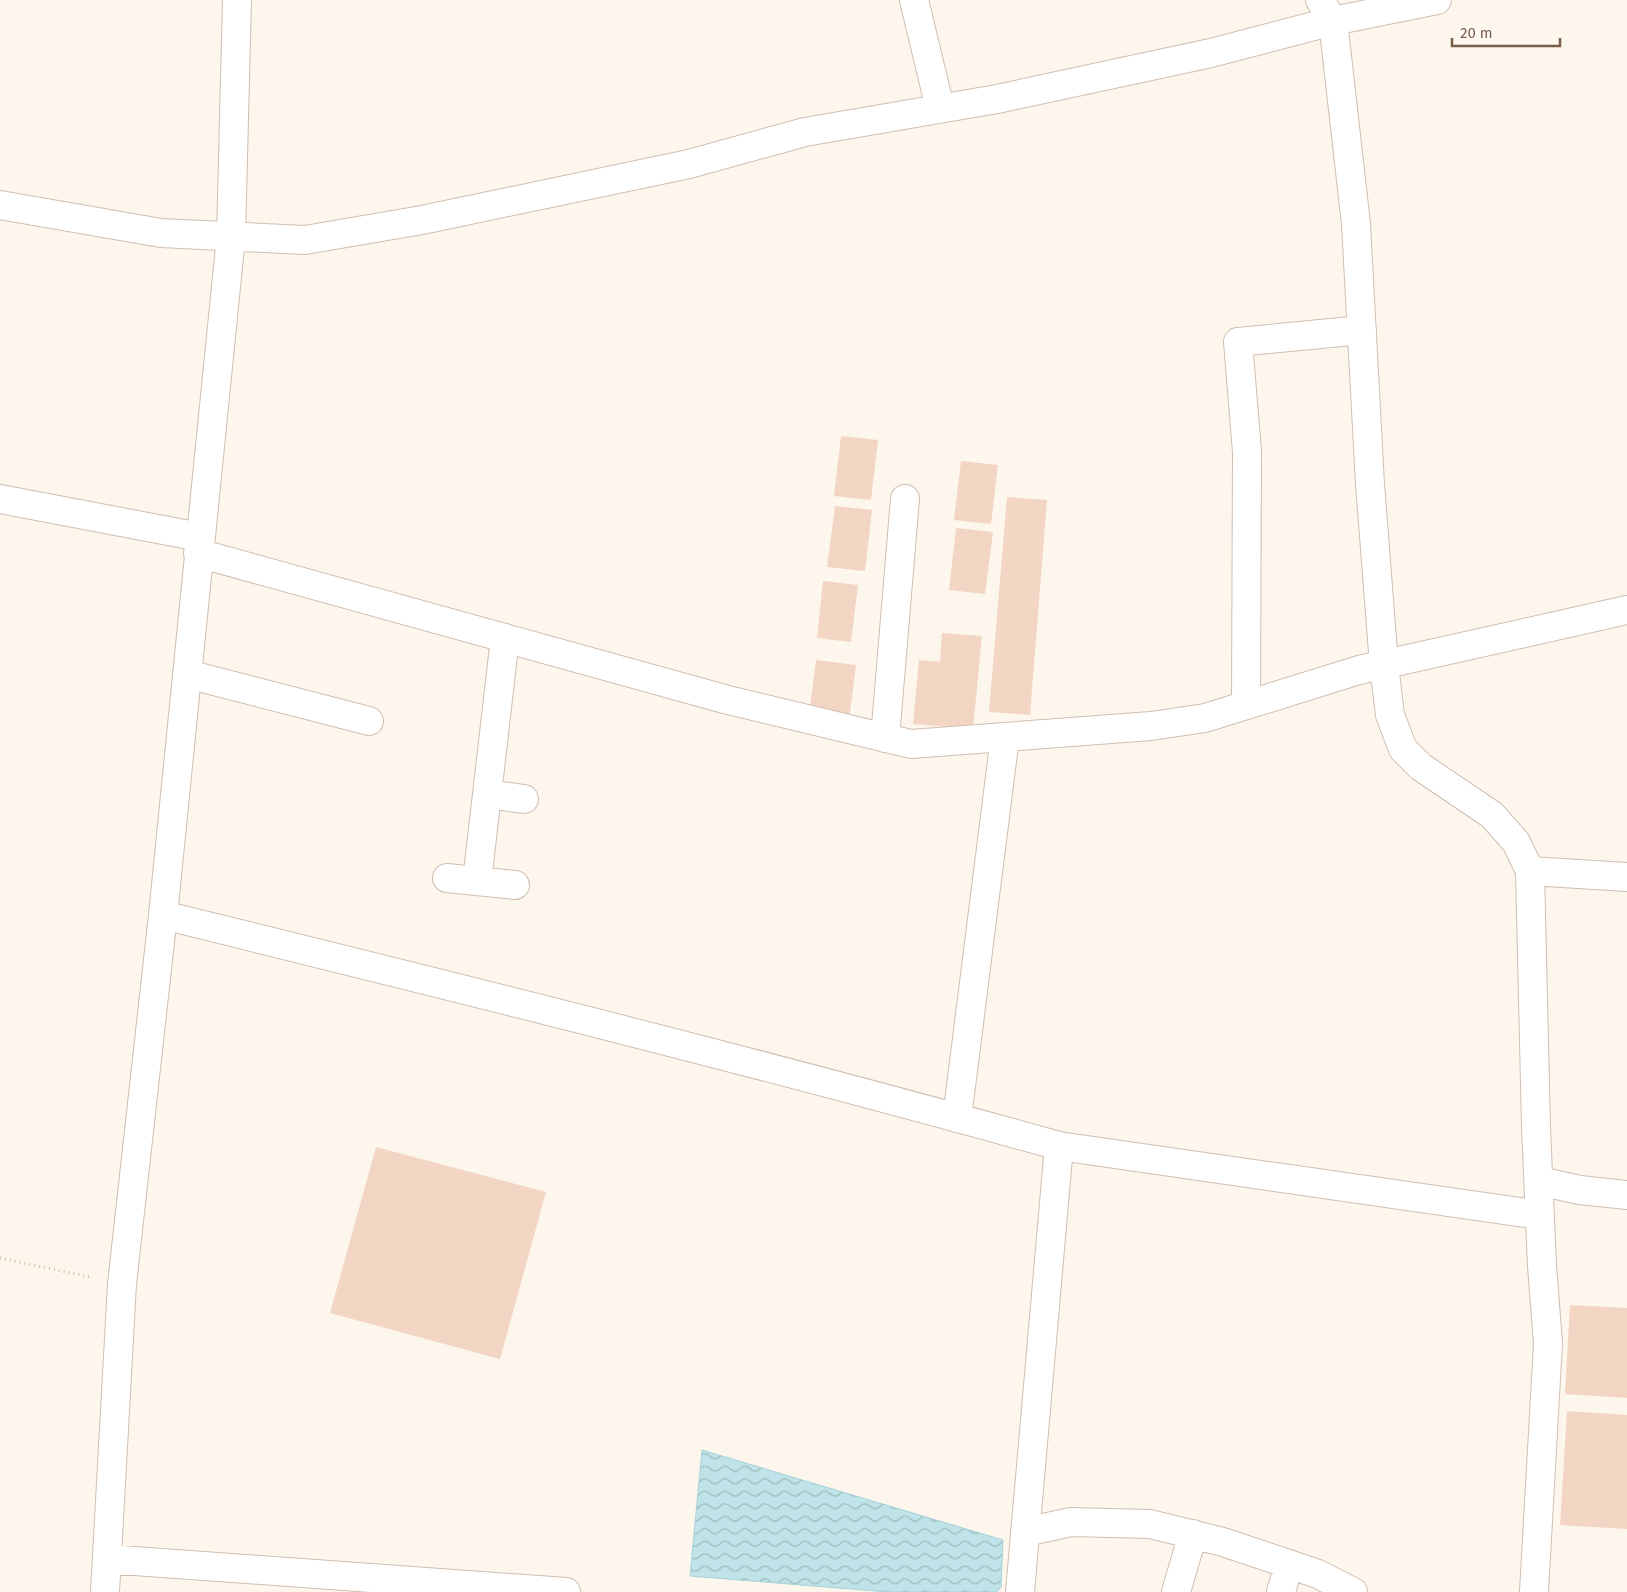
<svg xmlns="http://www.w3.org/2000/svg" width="1627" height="1592" viewBox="0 0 1627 1592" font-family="'Fira Sans',sans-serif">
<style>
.water{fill:url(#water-waves);stroke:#a5d3da}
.building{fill:#f3d5c3}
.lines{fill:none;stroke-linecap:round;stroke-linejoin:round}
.minor-casing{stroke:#d1beb0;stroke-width:30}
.path{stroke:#d9b8a5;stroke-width:3;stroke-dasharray:1 4;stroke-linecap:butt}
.minor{stroke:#fff;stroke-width:28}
</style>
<defs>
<pattern id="water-waves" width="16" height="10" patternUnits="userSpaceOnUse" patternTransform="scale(1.25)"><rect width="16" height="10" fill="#bfe3e8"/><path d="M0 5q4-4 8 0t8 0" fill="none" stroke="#a0bbbe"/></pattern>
</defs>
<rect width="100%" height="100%" fill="#fdf6ec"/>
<!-- water -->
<path class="water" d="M702,1450L1003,1540L1001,1587L997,1592H888L690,1576Z"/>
<!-- building -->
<path class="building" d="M841,436L878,440L871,500L834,496Z
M961,461L998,465L991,524L954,520Z
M1007,497L1047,500L1030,715L989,712Z
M835,506L872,510L865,571L827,567Z
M956,528L993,532L985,594L949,590Z
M823,581L858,585L851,642L817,638Z
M942,633L982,636L973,729L913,724L919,660L940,662Z
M816,660L856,665L849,720L809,715Z
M376,1147L546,1192L500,1359L330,1313Z
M1570,1305L1627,1308V1398L1565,1394Z
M1567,1411L1627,1415V1529L1560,1525Z"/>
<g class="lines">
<defs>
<path id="minor" d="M914,0L940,108
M1320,0L1333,21L1356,224L1370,484L1384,665L1390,715L1403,749L1421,767L1492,815L1516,842L1530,871L1536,1127L1542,1266L1548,1343L1534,1592
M0,205L161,233L305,240L422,220L689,164L805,132L997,99L1211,53L1333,21L1437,0
M0,499L200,537
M198,553L728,700L911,744L1151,726L1205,718L1359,670L1627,610
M187,674L369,721
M1246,705L1247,452L1238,342L1362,330
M885,738L905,499
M487,794L524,799
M1530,871L1627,877
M447,878L515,885
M477,881L505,638
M163,915C463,989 762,1063 1059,1146
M957,1118L1005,737
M1539,1181L1580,1190L1627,1195
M1025,1532L1071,1522L1150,1524L1223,1542L1318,1574L1353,1592
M107,1559L566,1592
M105,1592L122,1284L163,915L231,237L237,0
M1020,1592L1059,1146L1540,1215
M1176,1592L1193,1534
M1281,1592L1289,1564"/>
</defs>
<!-- minor casing -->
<use href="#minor" class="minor-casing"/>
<!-- path -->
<path class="path" d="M0,1258L90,1277"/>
<!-- minor -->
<use href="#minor" class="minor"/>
</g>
<!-- scale -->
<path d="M1452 38v8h108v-8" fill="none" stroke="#7a5c4d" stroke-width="2.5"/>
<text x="1460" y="38" font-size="15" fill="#7a5c4d" stroke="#fffaf3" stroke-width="4" paint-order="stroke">20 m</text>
</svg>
